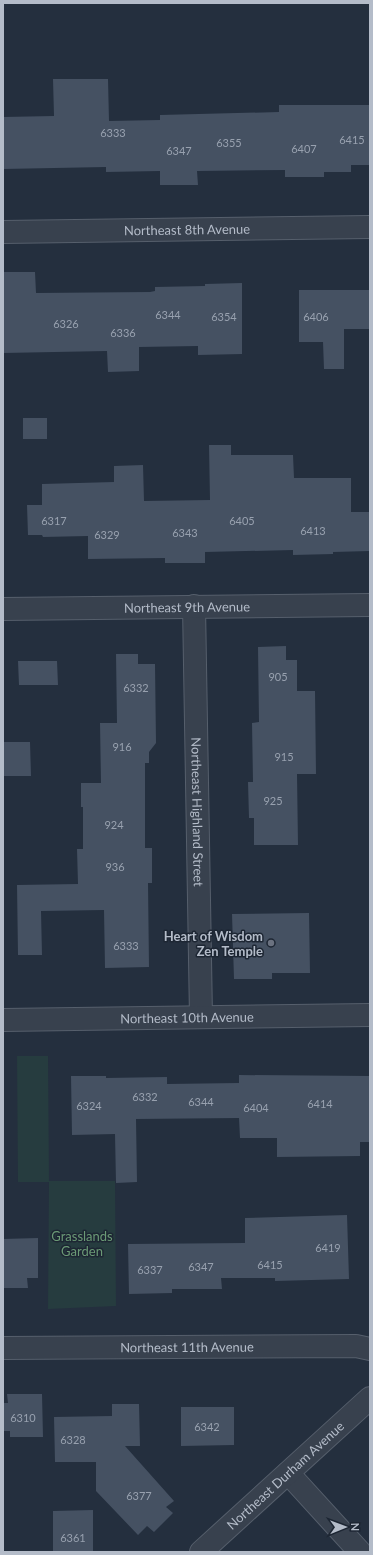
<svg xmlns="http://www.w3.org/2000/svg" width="373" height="1555" viewBox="0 0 373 1555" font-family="Lato,sans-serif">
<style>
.green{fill:#263c3f}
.building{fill:#455162}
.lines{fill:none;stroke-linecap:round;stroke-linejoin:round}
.minor-casing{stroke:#565f6c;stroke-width:24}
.minor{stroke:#38414e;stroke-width:22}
.worship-dot{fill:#6b7280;stroke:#1d2633;stroke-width:1.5}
.labels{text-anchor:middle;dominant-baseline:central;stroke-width:3;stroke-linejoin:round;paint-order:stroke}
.number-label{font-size:11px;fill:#98a1af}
.street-label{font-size:13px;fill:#b4bcc9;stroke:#1d2633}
.poi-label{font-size:13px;font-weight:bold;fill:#b4bcc9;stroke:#1d2633;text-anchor:end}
.park-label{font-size:13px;fill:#6b9a76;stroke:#1d2633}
</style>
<rect width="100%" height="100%" fill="#242f3e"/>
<!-- green -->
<path class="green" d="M17,1056H48L49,1181H115L116,1306L48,1309L49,1182H18Z"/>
<!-- building -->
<path class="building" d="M53,79H108L109,121L160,120V115L279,112V105H370V165H351V172H324V177H285V170L197,171L198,185H160V171L106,172V167L3,169V117L54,116Z
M3,272H35L36,293L150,292L155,291V287L205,286V284L242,283V354L198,355V346L139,347V371L108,372L107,351L3,353Z
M299,290H370V329H344V369H324L323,342H299Z
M23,418H47V439H23Z
M209,445H231V455H293L294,478H351V512H370V551L333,552V554L293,555V550L205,552V563H165V558L88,559V536L43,537L42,535H28L27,505H42V484L114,482V466L143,465L144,501L210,500Z
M286,646V660H297V691H315L316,774H297L298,845H254V818H249L248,782H253L252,723L259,722L258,647Z
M116,654H138V664H155L156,743L149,752V763H145V848H152V883H148L149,967L105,968L104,910L41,911L42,955H18L17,885L78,884L77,849H83V807H81V783H101L100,723H117Z
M18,661H57L58,685H19Z
M3,742H30L31,776H3Z
M309,913L310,973H272V979H234L232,914Z
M239,1075L370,1076V1142H360V1156L277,1157V1138H240L239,1118L136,1119L137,1182L116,1183L115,1134L72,1135L71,1076H106V1078L167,1077V1084L239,1083Z
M347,1215L349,1279L275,1281V1278H221L222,1289H172V1293L129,1294L128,1244L245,1243V1218Z
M38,1238V1278H27L28,1288H3V1239Z
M7,1394H42L43,1437H10V1431H3V1403H8Z
M112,1404H139L140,1446H125L174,1501L166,1507L173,1513L154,1532L147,1526L138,1535L96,1491V1462H55L54,1417L112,1416Z
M181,1407H234V1445L181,1446Z
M93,1510V1552H53V1511Z"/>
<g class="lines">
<defs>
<g id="minor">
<path id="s1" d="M3,232L370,227"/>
<path id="s2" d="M194,606L201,1017"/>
<path id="s3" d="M3,609L370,605"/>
<path id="s4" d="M3,1020L370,1015"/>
<path id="s5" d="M3,1348L356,1346L370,1349"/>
<path d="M288,1473L360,1552"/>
<path id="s6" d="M201,1552L370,1398"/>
</g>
</defs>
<!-- minor casing -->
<use href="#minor" class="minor-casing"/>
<!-- minor -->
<use href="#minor" class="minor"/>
</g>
<!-- markers -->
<circle class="worship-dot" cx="271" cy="943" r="4"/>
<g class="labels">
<!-- number labels -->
<g class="number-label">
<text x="113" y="132">6333</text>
<text x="352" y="139">6415</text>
<text x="229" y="142">6355</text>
<text x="304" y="148">6407</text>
<text x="179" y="150">6347</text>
<text x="168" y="314">6344</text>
<text x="224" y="316">6354</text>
<text x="316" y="316">6406</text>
<text x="66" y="323">6326</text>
<text x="123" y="332">6336</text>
<text x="54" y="520">6317</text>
<text x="242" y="520">6405</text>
<text x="313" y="530">6413</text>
<text x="185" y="532">6343</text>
<text x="107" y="534">6329</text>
<text x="278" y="676">905</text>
<text x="136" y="687">6332</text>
<text x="122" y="746">916</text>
<text x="284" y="756">915</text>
<text x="273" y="800">925</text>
<text x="114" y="824">924</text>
<text x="115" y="866">936</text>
<text x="126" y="945">6333</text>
<text x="145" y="1096">6332</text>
<text x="201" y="1101">6344</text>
<text x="320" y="1103">6414</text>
<text x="89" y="1105">6324</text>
<text x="256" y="1107">6404</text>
<text x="328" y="1247">6419</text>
<text x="270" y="1264">6415</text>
<text x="201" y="1266">6347</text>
<text x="150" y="1269">6337</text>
<text x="23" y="1417">6310</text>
<text x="207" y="1426">6342</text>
<text x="73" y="1439">6328</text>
<text x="139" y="1495">6377</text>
<text x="73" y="1537">6361</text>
</g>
<!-- street labels -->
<g class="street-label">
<text stroke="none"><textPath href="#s1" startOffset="184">Northeast 8th Avenue</textPath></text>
<text stroke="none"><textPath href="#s3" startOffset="184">Northeast 9th Avenue</textPath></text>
<text stroke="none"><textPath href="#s2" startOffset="206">Northeast Highland Street</textPath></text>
<text stroke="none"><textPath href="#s4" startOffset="184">Northeast 10th Avenue</textPath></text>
<text stroke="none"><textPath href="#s5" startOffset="184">Northeast 11th Avenue</textPath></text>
<text stroke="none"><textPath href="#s6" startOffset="114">Northeast Durham Avenue</textPath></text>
</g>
<!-- poi labels -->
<g class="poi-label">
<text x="263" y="936">Heart of Wisdom<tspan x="263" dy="15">Zen Temple</tspan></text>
</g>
<!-- park labels -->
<g class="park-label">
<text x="82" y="1236">Grasslands<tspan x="82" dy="15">Garden</tspan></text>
</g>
</g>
<!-- border -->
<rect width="373" height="1555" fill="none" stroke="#b4bcc9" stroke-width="8"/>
<!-- north arrow -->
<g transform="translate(345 1527) rotate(89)" stroke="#1d2633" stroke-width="3" paint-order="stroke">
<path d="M0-3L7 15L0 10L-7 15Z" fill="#b4bcc9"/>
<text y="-6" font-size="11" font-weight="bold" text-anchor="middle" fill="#b4bcc9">N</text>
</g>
</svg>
